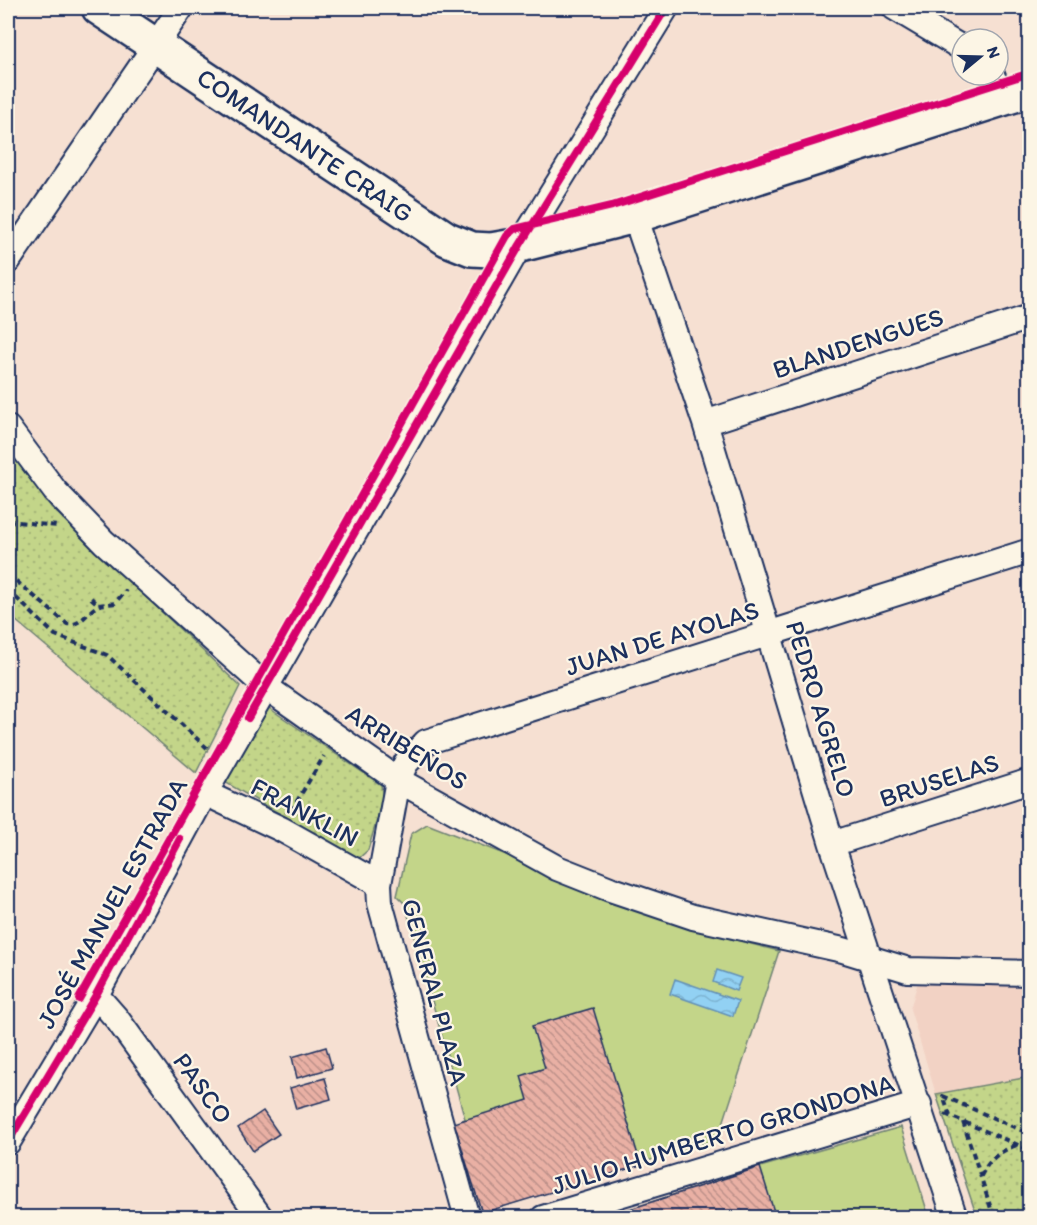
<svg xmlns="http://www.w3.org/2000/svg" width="1037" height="1225" viewBox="0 0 1037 1225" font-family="Itim,sans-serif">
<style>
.built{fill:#f2d2c4}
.grass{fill:#c3d589;stroke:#6f8274;stroke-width:1.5}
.park{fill:url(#park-dots);stroke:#6f8274;stroke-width:1.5}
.water{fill:url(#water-waves);stroke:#6290b7;stroke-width:1.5}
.building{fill:url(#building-back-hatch);stroke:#1b2f5e;stroke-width:1.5}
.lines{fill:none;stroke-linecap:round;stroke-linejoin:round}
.street-casing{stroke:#1b2f5e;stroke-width:28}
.secondary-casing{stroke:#1b2f5e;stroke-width:38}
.path{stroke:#1b2f5e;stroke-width:4;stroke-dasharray:6 4.5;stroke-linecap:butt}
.street{stroke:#fcf5e5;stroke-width:24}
.secondary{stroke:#fcf5e5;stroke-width:33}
.cycleway-casing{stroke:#fcf5e5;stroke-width:11}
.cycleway{stroke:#d6006c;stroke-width:8}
.labels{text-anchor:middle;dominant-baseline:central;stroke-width:4.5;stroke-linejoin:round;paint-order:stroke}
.street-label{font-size:26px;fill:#1b2f5e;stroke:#fcf5e5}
</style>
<defs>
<pattern id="park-dots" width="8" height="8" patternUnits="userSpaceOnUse" patternTransform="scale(1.5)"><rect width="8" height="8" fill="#c3d589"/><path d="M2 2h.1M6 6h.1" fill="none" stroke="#a7b779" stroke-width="1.8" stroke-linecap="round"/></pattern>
<pattern id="water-waves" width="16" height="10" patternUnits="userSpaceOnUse" patternTransform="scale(1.5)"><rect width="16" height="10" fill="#92d1f3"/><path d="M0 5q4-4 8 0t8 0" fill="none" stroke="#7db4d3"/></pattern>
<pattern id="building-back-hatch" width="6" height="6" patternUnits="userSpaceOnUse" patternTransform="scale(1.5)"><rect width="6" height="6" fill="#e9b0a4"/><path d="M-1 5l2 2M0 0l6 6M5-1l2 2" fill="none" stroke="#bc9089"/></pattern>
</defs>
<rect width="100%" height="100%" fill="#f6e0d2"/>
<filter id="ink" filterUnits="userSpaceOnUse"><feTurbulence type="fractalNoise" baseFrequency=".0167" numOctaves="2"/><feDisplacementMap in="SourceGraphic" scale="12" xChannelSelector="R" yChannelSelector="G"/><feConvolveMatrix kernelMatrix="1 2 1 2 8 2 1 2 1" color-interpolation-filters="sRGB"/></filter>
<g filter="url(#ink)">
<!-- built -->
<path class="built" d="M918,982L1029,986V1077L936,1094L910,1009Z"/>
<!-- grass -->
<path class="grass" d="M427,824L704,932L779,951L718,1139L482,1213L454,1123L465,1119L405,904L397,896L411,834Z
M901,1127L929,1217L602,1218L760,1167Z"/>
<!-- park -->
<path class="park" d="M8,446L52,508L240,686L196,773L8,614Z
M266,706L381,785L383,799L368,850L358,859L223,781Z
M1029,1077V1217H977L936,1094Z"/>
<!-- water -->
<path class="water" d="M717,970L741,978L736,991L713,982Z
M675,979L738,1001L733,1016L670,994Z"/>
<!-- building -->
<path class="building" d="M593,1008L641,1165L482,1213L454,1123L528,1100L521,1076L545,1068L532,1026Z
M326,1047L332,1068L297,1078L292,1057Z
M325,1078L331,1099L296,1109L290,1088Z
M263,1111L279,1134L253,1151L238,1128Z
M760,1167L776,1218H602Z"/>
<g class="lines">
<defs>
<path id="street" d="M895,8L962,48
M992,75L1002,98
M635,216L705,423L832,844L955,1218
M8,261L181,8
M705,423L1030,317
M8,428L55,491L104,542L266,687L398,780L557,868L610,889L693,917L843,950L908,970L1030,973
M205,793L281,829L379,884
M832,844L1030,781
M96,995L117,1019L261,1218
M8,1142L96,995L205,793L520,245L666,8
M467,1218L380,903L379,884L398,780L406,763L426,742L1030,551
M543,1218L919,1104"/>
<path id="secondary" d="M99,8L447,239L472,249L491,250L520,245L635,216L1030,90"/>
</defs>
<!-- street casing -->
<use href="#street" class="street-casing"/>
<!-- secondary casing -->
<use href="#secondary" class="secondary-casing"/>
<!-- path -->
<path class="path" d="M8,521L58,526
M8,574L67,624C82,627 88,609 100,605C105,604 110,604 115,603L126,590
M8,590L55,635L107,655L207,748
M91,598L99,605
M291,811L324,756
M945,1114L1030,1150
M950,1116L943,1096L1030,1134
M963,1122L994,1218
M981,1176C989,1159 1000,1151 1017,1145"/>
<!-- street -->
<use href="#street" class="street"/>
<!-- secondary -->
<use href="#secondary" class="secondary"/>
<defs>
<path id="cycleway" d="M248,718L520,245L666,8
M79,999L507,236L515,229L612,206L1030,73
M8,1142L96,995L180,839"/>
</defs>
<!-- cycleway casing -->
<use href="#cycleway" class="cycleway-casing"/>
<!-- cycleway -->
<use href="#cycleway" class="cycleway"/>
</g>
</g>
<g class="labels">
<!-- street labels -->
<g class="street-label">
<text transform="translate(305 145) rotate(34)">COMANDANTE CRAIG</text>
<text transform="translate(858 343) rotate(-18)">BLANDENGUES</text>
<text transform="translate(662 638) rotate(-17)">JUAN DE AYOLAS</text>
<text transform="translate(821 709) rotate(73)">PEDRO AGRELO</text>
<text transform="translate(407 747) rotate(32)">ARRIBEÑOS</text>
<text transform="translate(939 780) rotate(-18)">BRUSELAS</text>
<text transform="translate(305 812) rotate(28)">FRANKLIN</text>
<text transform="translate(112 903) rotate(-61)">JOSÉ MANUEL ESTRADA</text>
<text transform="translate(435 992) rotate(75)">GENERAL PLAZA</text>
<text transform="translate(203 1088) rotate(54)">PASCO</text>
<text transform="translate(723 1134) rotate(-17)">JULIO HUMBERTO GRONDONA</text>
</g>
</g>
<!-- margin -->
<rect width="1037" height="1225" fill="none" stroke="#fcf5e5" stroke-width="30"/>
<rect x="15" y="15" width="1007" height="1195" fill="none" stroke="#1b2f5e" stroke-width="2" filter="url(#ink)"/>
<!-- north arrow -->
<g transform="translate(980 57) rotate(71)"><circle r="28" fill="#fcf5e5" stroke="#a2a6af" stroke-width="1.5"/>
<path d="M0-4.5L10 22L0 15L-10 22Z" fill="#1b2f5e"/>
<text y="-9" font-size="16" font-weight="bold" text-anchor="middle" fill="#1b2f5e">N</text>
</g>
</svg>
